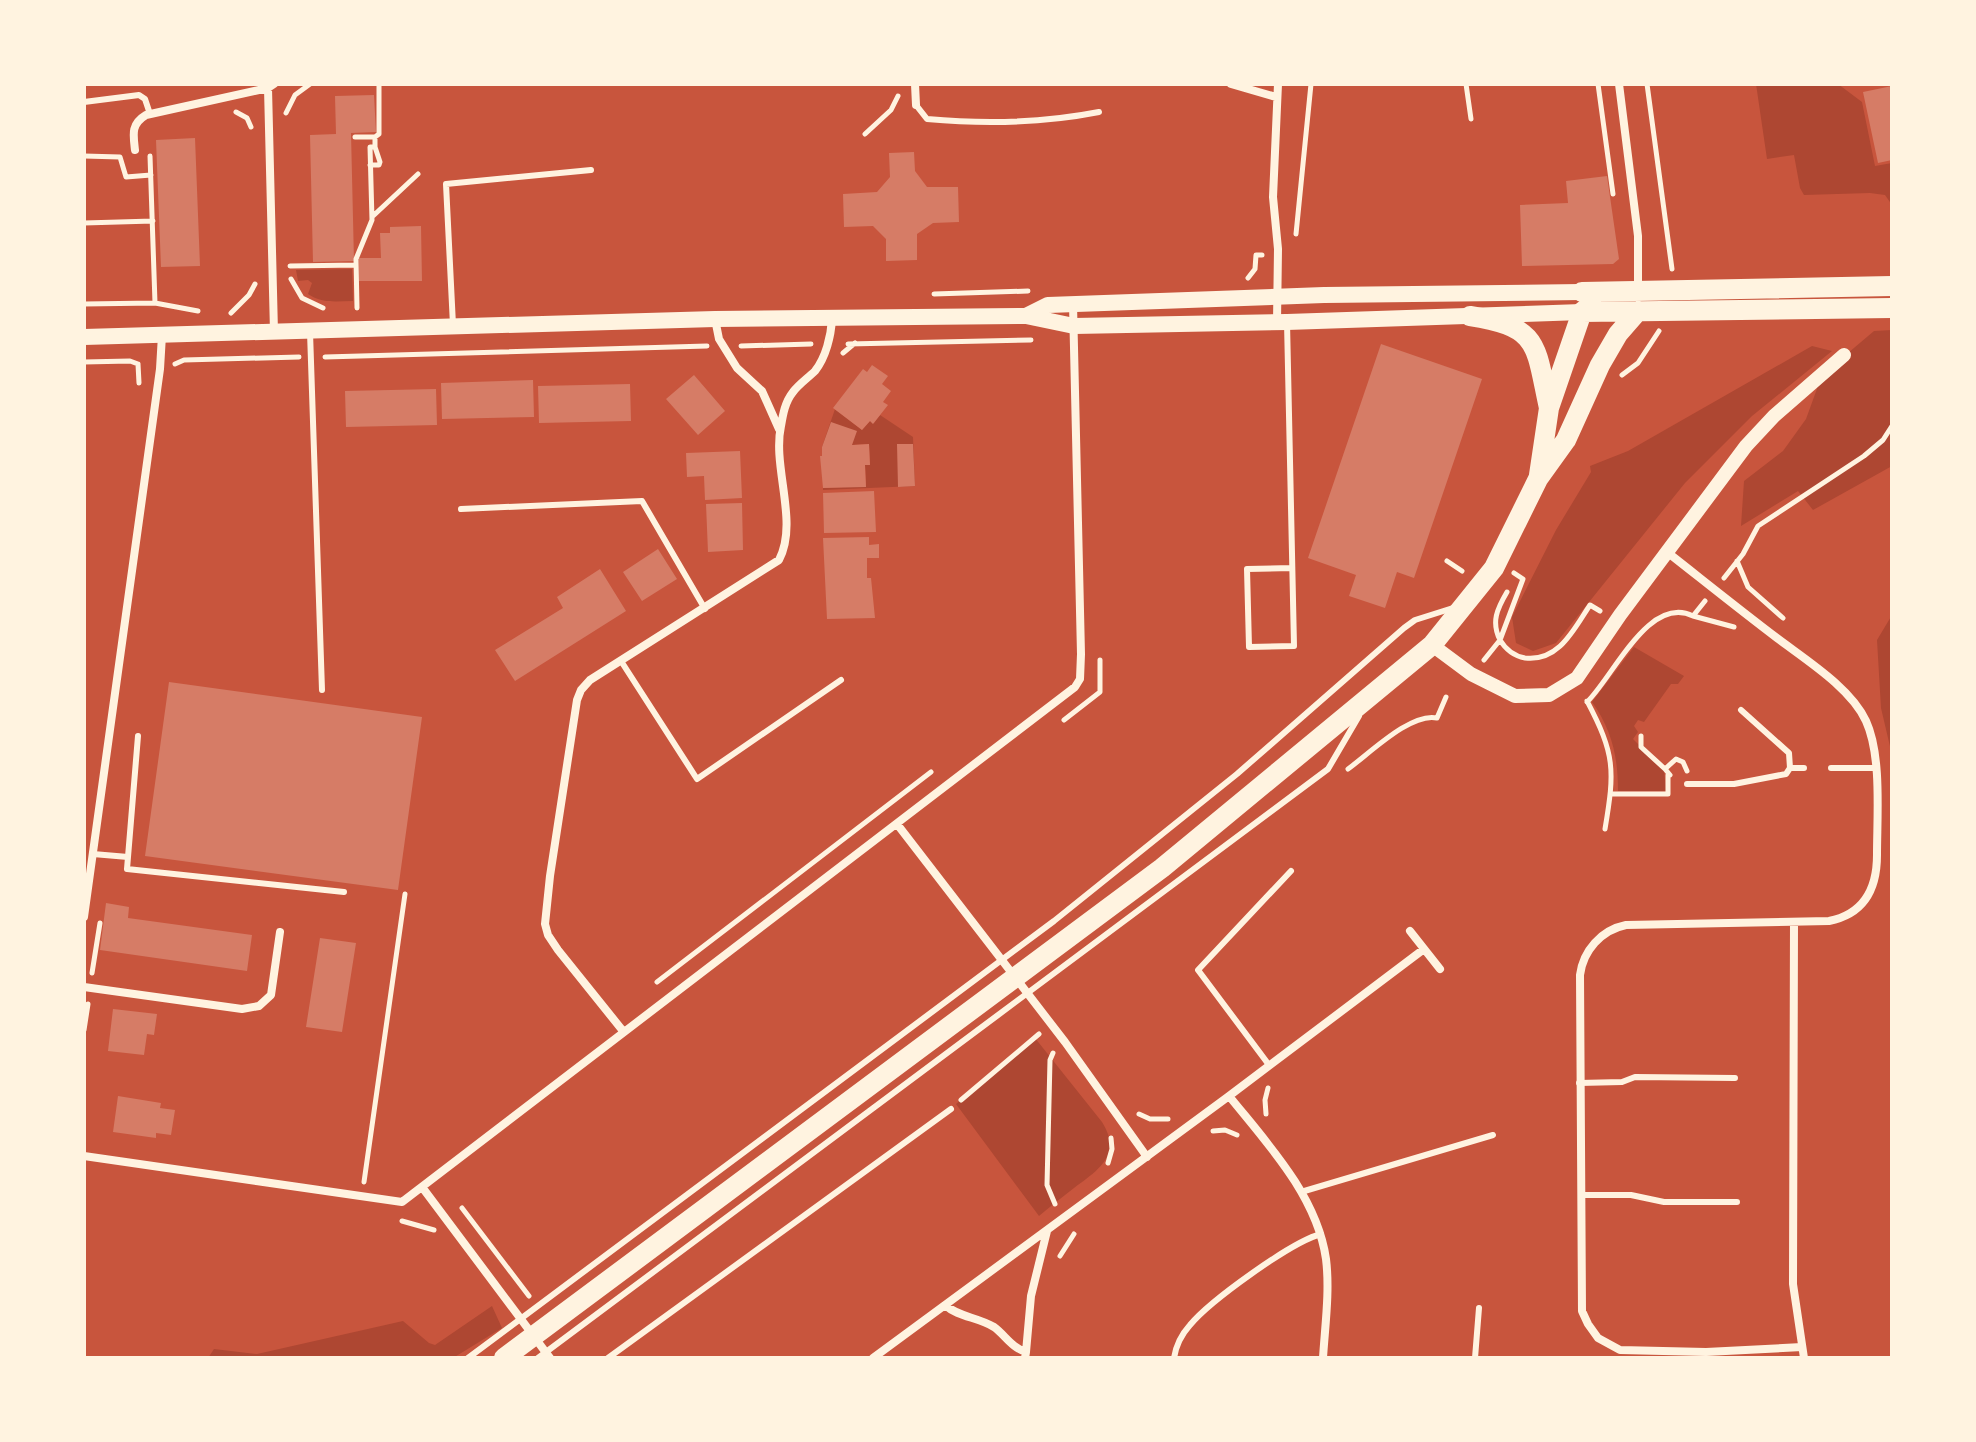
<svg xmlns="http://www.w3.org/2000/svg" width="1976" height="1442" viewBox="0 0 1976 1442" font-family="Jost,sans-serif">
<style>
.green{fill:#ae4732}
.building{fill:#d67c66}
.lines{fill:none;stroke-linecap:round;stroke-linejoin:round}
.path{stroke:#fff3e0;stroke-width:5}
.service{stroke:#fff3e0;stroke-width:6}
.minor{stroke:#fff3e0;stroke-width:8}
.tertiary{stroke:#fff3e0;stroke-width:14}
.secondary{stroke:#fff3e0;stroke-width:16}
.primary{stroke:#fff3e0;stroke-width:20}
</style>
<rect width="100%" height="100%" fill="#c8553d"/>
<!-- green -->
<path class="green" d="M1756,84H1838L1862,102L1875,166L1892,163V205L1885,195L1870,193L1804,195L1800,188L1794,155L1767,159Z
M352,269L353,301C337,301 322,304 308,294L312,283L308,280L298,281L296,270Z
M1892,330V466L1813,510L1798,491L1741,526L1744,481L1783,451L1806,419L1822,375L1874,331Z
M1812,346L1832,351L1752,416L1685,483L1556,643L1533,651L1516,643L1512,617L1556,530L1591,472L1590,466L1628,451Z
M835,409L862,430L870,421L874,423L880,415L913,437L915,486L823,490V488L866,486L865,465L870,464L869,444L822,447Z
M1892,615V755L1881,708L1877,640Z
M1634,647L1684,676L1678,684H1671L1644,722L1638,720L1634,726L1638,732L1633,739L1664,770L1666,791H1618C1618,757 1612,730 1592,702Z
M1035,1038L1102,1122C1123,1155 1097,1171 1074,1188C1062,1197 1050,1207 1039,1216L956,1104Z
M492,1306L502,1328L453,1358H208L214,1349L257,1354L403,1321L429,1343L435,1345Z"/>
<!-- building -->
<path class="building" d="M1892,86V160L1878,163L1863,92Z
M374,95L376,132L351,133L354,261L313,262L310,135L336,134L335,96Z
M195,138L200,266L161,267L156,140Z
M914,152L915,171L927,187H958L959,222L933,223L917,234V260L886,261V239L873,226L844,227L843,194L877,192L890,177L889,153Z
M1607,176L1619,259L1613,264L1522,266L1520,205L1568,203L1566,181Z
M421,226L422,281H359V258H381L380,233H390V227Z
M1381,344L1482,379L1414,578L1397,572L1385,608L1349,596L1356,575L1308,558Z
M872,365L888,376L882,384L891,391L883,402L888,405L873,424L870,421L862,430L833,408L863,369L867,372Z
M694,375L725,411L698,435L666,399Z
M533,380L534,417L442,419L441,383Z
M630,384L631,421L539,423L538,386Z
M436,389L437,425L346,427L345,391Z
M831,422L857,431L852,445L869,444L870,465H865L866,487L823,488L820,456H822V447Z
M897,444H913L915,486L898,487Z
M740,451L742,498L705,500L704,476L687,477L686,453Z
M874,491L876,532L824,533L823,493Z
M742,503L743,550L708,552L706,504Z
M869,537V545L879,544V558H867V578H871L875,618L827,619L823,538Z
M658,549L677,579L642,601L623,572Z
M600,569L626,611L515,681L495,650L563,608L557,597Z
M169,682L422,717L398,890L145,856Z
M106,903L129,907L128,918L252,935L247,971L100,950Z
M320,938L356,943L342,1032L306,1027Z
M113,1009L157,1014L154,1035L147,1034L144,1055L108,1051Z
M118,1096L161,1103L160,1108L175,1110L171,1135L156,1133V1138L113,1132Z"/>
<g class="lines">
<!-- path -->
<path class="path" d="M1466,84L1471,119
M1598,84L1613,194
M1647,84L1672,269
M236,112L247,118L251,127
M286,113L295,95L310,84
M865,134L891,110L898,96
M355,137H375
M84,156L120,157L126,177L151,175
M150,156L155,303
M370,165H379L380,162L375,147
M373,216L418,174
M84,223L153,221
M1296,234L1311,84
M290,266L356,265
M1248,278L1255,269L1256,255H1262
M291,279L302,298L323,308
M934,294L1028,291
M84,304L155,303L198,311
M357,308L356,259L372,220L370,147H375V137L379,134V84
M231,313L249,295L255,284
M848,344L1031,340
M741,346L811,344
M843,353L855,343
M325,357L707,346
M84,362L130,361L138,364
M138,364L139,383
M175,364L184,360L299,357
M1622,375L1638,363L1659,331
M1447,561L1462,571
M1737,561L1748,587L1783,618
M1514,573L1523,579L1500,640C1506,650 1514,656 1525,658C1559,662 1574,629 1590,605L1600,611
M1724,578L1743,554L1758,526L1864,456L1883,440L1892,426
M1693,616L1734,627
M1484,660L1500,640C1491,622 1497,609 1507,592
M1587,701C1615,754 1615,770 1605,829
M1587,702C1613,677 1649,594 1693,616L1705,601
M1064,720L1100,692V660
M1641,736V747L1665,769
M1348,769C1369,754 1411,712 1437,718L1446,697
M1670,775L1665,769L1676,759L1683,762L1687,771
M1611,794H1668V775
M92,973L100,923
M657,982L931,772
M84,1030L88,1004
M1053,1053L1050,1060L1047,1185L1055,1204
M961,1100L1039,1034
M1139,1114L1150,1119H1168
M1266,1114L1265,1100L1268,1088
M1213,1131L1225,1130L1237,1135
M1108,1163L1112,1149L1111,1138
M364,1182L405,894
M462,1208L529,1296
M402,1221L434,1230
M1060,1256L1074,1234"/>
<!-- service -->
<path class="service" d="M84,102L139,95L145,99L150,114
M916,105L927,119C983,124 1043,123 1099,112
M1287,322L1294,646L1249,647L1247,569L1292,568
M453,325L446,184L591,170
M310,332L322,690
M461,509L642,501L705,609
M621,661L697,779L841,680
M1741,710L1789,753L1790,768
M138,736L127,869L344,892
M1831,768H1875
M1687,784H1734L1786,774L1790,768H1804
M93,854L128,857
M1269,1065L1198,970L1291,871
M1579,1083L1622,1082L1635,1077L1735,1078
M1301,1192L1493,1135
M1581,1195H1631L1664,1202H1737
M468,1358L1054,921L1237,774L1404,628L1415,620L1453,608
M538,1358L1328,769L1359,716
M608,1358L951,1109
M1174,1358C1176,1345 1181,1335 1190,1325C1210,1301 1291,1242 1321,1234
M1475,1358L1479,1308"/>
<!-- minor -->
<path class="minor" d="M915,84L916,105
M1231,84L1276,97
M1619,84L1638,236V290
M268,88L274,332
M135,150C133,134 131,124 146,115L268,88L274,84
M715,319L719,339L737,368L762,391L779,429
M1277,322L1278,249L1273,197L1278,84
M1667,552C1704,581 1740,610 1777,638C1806,660 1851,688 1866,721C1882,756 1877,816 1877,855C1877,889 1864,914 1829,921L1626,925C1601,930 1583,951 1580,975L1582,1311L1588,1324L1598,1338L1620,1350L1706,1352L1802,1347
M897,824L1065,1042L1147,1157
M84,917L160,369L162,335
M1794,922L1793,1284L1804,1358
M1410,931L1440,969
M84,987L242,1009L259,1006L271,995L280,932
M623,1031L558,950L548,935L545,924L550,876L577,700L581,690L590,680L779,560C799,522 772,467 781,426C783,414 785,402 793,392C799,384 808,378 815,371C826,357 831,336 832,319
M1229,1096L1424,949
M84,1156L402,1202L1075,687L1080,679L1081,654L1073,304
M422,1187L550,1358
M945,1305C958,1317 978,1317 994,1327C1005,1335 1012,1348 1026,1352L1025,1358
M1026,1352L1031,1296L1047,1231
M873,1358L1229,1096C1267,1143 1317,1196 1326,1259C1330,1291 1325,1326 1323,1358"/>
<!-- tertiary -->
<path class="tertiary" d="M1432,645L1471,674L1515,696L1549,695L1577,678L1620,615L1746,446L1774,416L1844,355"/>
<!-- secondary -->
<path class="secondary" d="M1026,316L1048,305L1324,295L1582,292
M84,337L715,319L1026,316L1074,326L1287,322L1582,312"/>
<!-- primary -->
<path class="primary" d="M1582,292L1892,286
M1582,312L1892,308
M1470,316C1541,327 1535,345 1549,408
M1539,475L1549,408L1582,312L1591,305
M504,1358L1162,868L1432,645L1494,568L1538,479L1566,440L1600,365L1618,334L1638,311"/>
</g>
<!-- border -->
<rect width="1976" height="1442" fill="none" stroke="#fff3e0" stroke-width="172"/>
</svg>
